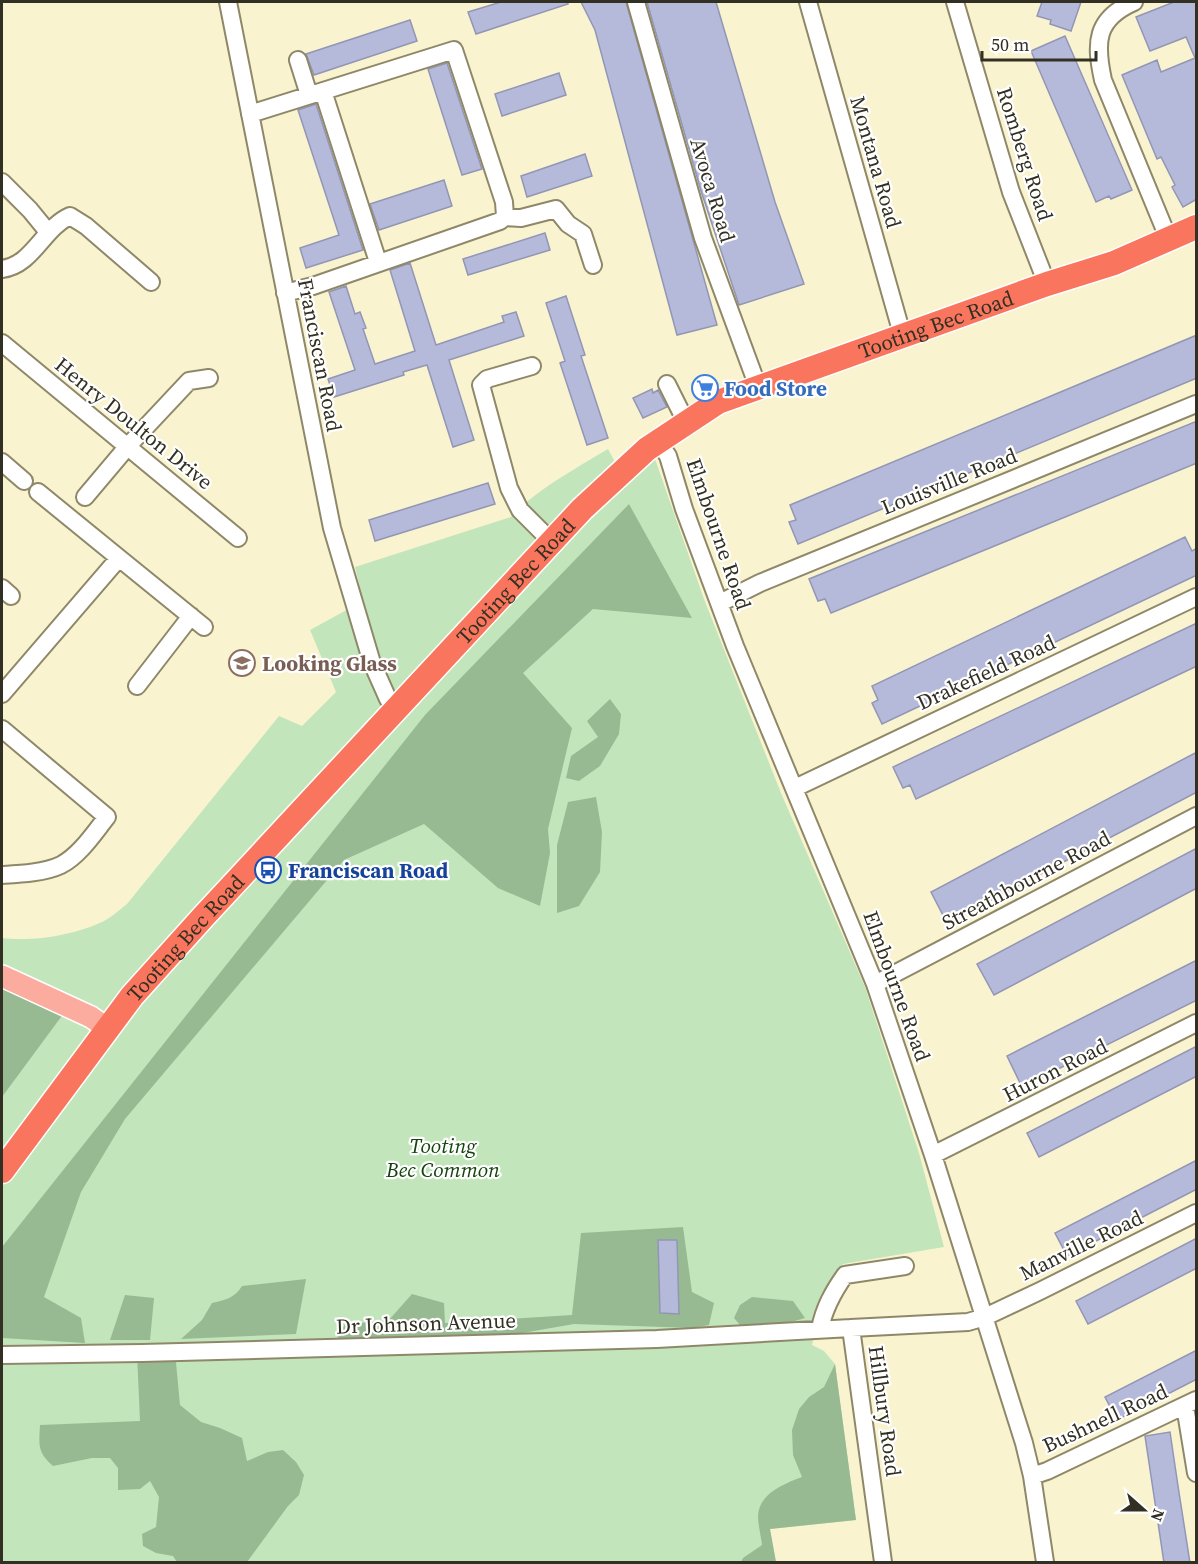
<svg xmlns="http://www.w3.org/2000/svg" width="1198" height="1564" viewBox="0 0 1198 1564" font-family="'Source Serif 4',serif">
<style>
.green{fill:#c3e5bc}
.forest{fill:#98ba92}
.building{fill:#b6bada;stroke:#9296b5;stroke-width:1.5}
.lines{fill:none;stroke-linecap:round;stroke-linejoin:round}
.minor-casing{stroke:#8f8868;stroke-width:20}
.major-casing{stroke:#fff;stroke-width:24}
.highway-casing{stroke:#fff;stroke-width:27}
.minor{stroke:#fff;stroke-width:16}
.major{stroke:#fbac9e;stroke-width:21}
.highway{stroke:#f9755d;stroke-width:24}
.labels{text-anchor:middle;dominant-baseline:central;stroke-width:4.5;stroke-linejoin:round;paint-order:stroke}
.street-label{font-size:21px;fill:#323022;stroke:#fff}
.shop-label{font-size:21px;font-weight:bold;fill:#366cbe;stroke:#fff;text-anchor:start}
.education-label{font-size:21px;font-weight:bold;fill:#785e54;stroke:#fff;text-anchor:start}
.transit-label{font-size:21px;font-weight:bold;fill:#164399;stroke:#fff;text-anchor:start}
.park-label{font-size:21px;font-style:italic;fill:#15430d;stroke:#fff}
</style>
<rect width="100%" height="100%" fill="#faf3d0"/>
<!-- green -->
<path class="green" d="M608,449L627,484L654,456L704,599L781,793L865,987L919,1153L944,1247L843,1264L821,1304L812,1345L824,1351L835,1364L856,1520L770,1529L776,1562H2V938C32,942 76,935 104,921C112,917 119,910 127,904L279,716L302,726L336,692L310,630L363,601L355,567L511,517C537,489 575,469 608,449Z"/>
<!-- forest -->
<path class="forest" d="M629,504L692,618L593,609L523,673L572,728L548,829L550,853L540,906L498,888L424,824L344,860L125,1119L81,1192L44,1297L81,1318L85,1343L2,1338V1247L425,715Z
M610,699L621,714L619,734L600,766L579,781L566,778L571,756L598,737L587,721Z
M596,797L602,832L600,872L579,906L557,913V845L568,802Z
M2,984L64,1013L2,1097Z
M683,1227L692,1292L714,1303L709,1325L693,1328L574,1324L511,1335L337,1339L345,1324L388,1321L412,1294L444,1303L445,1323L572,1315L581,1233Z
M306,1279L296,1334L181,1339L202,1320L212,1303C225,1300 235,1298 242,1286Z
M125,1295L154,1298L150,1340H110Z
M752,1297L793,1301L805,1318L781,1325H740L734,1318L740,1305Z
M175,1352L180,1405L201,1422L220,1428L242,1438L247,1461L268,1452L283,1450L296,1462L304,1475L299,1495L288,1506L247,1562H177L173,1556L156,1553L143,1546L142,1534L156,1527L159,1497L150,1481L140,1489L118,1490V1468L110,1458H92L53,1466C37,1452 39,1445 40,1425L140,1421L137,1353Z
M835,1364L856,1520L770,1529L776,1562H741L743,1558L762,1545C761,1536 758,1525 758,1516C759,1493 784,1484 802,1477L793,1455L792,1430L799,1409L809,1397L824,1387Z"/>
<!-- building -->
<path class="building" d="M501,2H568V4L476,34L468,12Z
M581,2H626L717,325L677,335L595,30Z
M647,2H716L775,202L804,284L739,305L701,191Z
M1042,2H1081L1071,31L1050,24L1051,20L1037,16Z
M1174,2H1197V199L1183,207L1172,187L1175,185L1161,157L1157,159L1122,75L1157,60L1161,72L1195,58L1186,37L1150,51L1136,17Z
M410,20L417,41L314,75L306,54Z
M1065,36L1132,190L1111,199L1109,196L1096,202L1031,51Z
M447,63L482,169L462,175L428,69Z
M559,73L566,95L502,116L495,94Z
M316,104L363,250L306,268L300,248L339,235L298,110Z
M585,154L592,176L527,197L521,176Z
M444,180L452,206L379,230L370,204Z
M545,233L550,250L468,275L463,259Z
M410,263L436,345L504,322L502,316L516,312L524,336L449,360L474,440L453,447L427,365L403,372L404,375L334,397L328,379L355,370L329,292L346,286L355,314L360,312L366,328L363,329L375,364L415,351L390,270Z
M566,296L585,355L581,356L608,438L587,445L560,363L565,361L546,303Z
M1197,335V378L798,544L789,522L796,520L790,505Z
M652,389L653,393L658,390L667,407L643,418L633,398Z
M1197,421V463L831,613L825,599L818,601L809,579Z
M488,483L495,504L375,541L369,520Z
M1185,537L1192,551L1197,548V575L882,724L872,703L878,700L872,686Z
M1197,623V666L916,799L910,785L903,788L893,767Z
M1197,752V792L947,923L931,892Z
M1197,848V888L994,995L977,964Z
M1197,960V1000L1022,1087L1007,1056Z
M1197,1046V1076L1039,1157L1027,1133Z
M1197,1160V1189L1067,1256L1055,1233Z
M1197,1238V1268L1088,1324L1076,1301Z
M658,1240H677L679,1314L660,1313Z
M1197,1350V1379L1117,1420L1105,1397Z
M1170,1432L1178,1486L1190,1563H1164L1157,1516L1145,1436Z"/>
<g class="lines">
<defs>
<path id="minor" d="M228,2L332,528L372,663L388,699L397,708
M636,2L703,238L758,387
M808,2L902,334
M955,2L1011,192L1047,284
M1134,2C1095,19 1095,43 1103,80L1169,240
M298,60L309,95
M323,91L378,262
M250,114L454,50L504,202L505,217L500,221L313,286L285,293
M2,182L30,210L48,232
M505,217L521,218L556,209L568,224L583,234L593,265
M2,269C33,265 43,228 70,216L86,226L151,282
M2,343L238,538
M532,366L487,379L481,385L509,488L520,510L552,542
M667,384L686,422
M658,441L668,456L684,509L735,646L875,984L933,1155L1024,1443L1032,1476L1045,1562
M2,462L24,481
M85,497L128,446L189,381L209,378
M119,558L204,627
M2,588L11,596
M720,603L760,583L1196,404
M137,686L191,616
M2,694L119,558L38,492
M2,729L107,817C94,833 80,855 61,865C44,873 20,874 2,875
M795,788L1196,597
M875,984L1196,816
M933,1155L1196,1023
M820,1329C824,1308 833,1292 845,1275L905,1266
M2,1355L142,1353L657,1339L851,1328
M1185,1406L1196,1473
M1032,1476L1047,1471L1196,1400
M883,1562L851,1328L968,1322L985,1317L1040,1291L1196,1213"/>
<path id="major" d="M2,976L91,1017L108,1029"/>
<g id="highway">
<path id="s1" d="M2,1171L132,996L204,916L582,509L647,449L718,402L1047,284L1114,263L1196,227"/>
</g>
</defs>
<!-- minor casing -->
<use href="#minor" class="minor-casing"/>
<!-- major casing -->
<use href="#major" class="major-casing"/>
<!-- highway casing -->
<use href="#highway" class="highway-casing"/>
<!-- minor -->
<use href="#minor" class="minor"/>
<!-- major -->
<use href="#major" class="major"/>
<!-- highway -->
<use href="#highway" class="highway"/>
</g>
<!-- icons -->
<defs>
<symbol id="supermarket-ring" viewBox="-11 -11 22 22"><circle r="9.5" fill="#fff" stroke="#3f7fe0" stroke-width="1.5"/><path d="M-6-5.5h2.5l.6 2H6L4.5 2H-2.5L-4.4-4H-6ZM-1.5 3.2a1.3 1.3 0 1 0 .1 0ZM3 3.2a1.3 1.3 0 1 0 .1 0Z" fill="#3f7fe0"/></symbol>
<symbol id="school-ring" viewBox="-11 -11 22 22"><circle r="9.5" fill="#fff" stroke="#8d6e63" stroke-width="1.5"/><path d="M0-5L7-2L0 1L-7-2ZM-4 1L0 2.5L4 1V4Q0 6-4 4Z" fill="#8d6e63"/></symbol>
<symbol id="bus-ring" viewBox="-11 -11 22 22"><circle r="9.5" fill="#fff" stroke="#1a4fb4" stroke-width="1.5"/><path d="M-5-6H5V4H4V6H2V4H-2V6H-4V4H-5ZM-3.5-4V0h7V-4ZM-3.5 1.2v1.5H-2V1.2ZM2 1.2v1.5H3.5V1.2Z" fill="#1a4fb4"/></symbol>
</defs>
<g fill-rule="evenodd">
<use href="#supermarket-ring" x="690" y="373" width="30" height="30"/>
<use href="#school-ring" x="227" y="648" width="30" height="30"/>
<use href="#bus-ring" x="253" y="855" width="30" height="30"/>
</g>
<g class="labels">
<!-- street labels -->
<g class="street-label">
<text transform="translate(1025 154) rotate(72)">Romberg Road</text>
<text transform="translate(876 162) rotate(74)">Montana Road</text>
<text transform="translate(713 190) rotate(73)">Avoca Road</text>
<text stroke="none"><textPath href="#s1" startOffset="1286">Tooting Bec Road</textPath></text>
<text transform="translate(320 355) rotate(79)">Franciscan Road</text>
<text transform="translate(134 423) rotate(39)">Henry Doulton Drive</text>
<text transform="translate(949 481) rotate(-22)">Louisville Road</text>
<text transform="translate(719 534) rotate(71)">Elmbourne Road</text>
<text stroke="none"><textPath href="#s1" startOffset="783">Tooting Bec Road</textPath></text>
<text transform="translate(986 672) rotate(-25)">Drakefield Road</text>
<text transform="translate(1026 880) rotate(-28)">Streathbourne Road</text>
<text stroke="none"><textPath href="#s1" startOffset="297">Tooting Bec Road</textPath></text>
<text transform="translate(897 986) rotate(70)">Elmbourne Road</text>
<text transform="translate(1055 1070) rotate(-27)">Huron Road</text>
<text transform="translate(1081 1245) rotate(-26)">Manville Road</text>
<text transform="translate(426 1323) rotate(-2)">Dr Johnson Avenue</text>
<text transform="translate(885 1411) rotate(82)">Hillbury Road</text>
<text transform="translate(1105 1418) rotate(-25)">Bushnell Road</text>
</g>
<!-- shop labels -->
<g class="shop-label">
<text x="724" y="388">Food Store</text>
</g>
<!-- education labels -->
<g class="education-label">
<text x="262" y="663">Looking Glass</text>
</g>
<!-- transit labels -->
<g class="transit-label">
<text x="288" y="870">Franciscan Road</text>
</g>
<!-- park labels -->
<g class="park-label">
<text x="443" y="1145">Tooting<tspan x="443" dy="24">Bec Common</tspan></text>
</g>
</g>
<!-- border -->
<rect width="1198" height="1564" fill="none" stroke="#323022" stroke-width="6"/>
<!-- north arrow -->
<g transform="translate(1144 1510) rotate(111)" stroke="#ffffff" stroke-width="4.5" paint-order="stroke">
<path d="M0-4.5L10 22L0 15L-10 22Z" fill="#323022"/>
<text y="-9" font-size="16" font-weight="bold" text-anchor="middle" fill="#323022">N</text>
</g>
<!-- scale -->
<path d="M982 51v9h114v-9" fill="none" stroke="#323022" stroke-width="3"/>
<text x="991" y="51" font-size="18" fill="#323022" stroke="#ffffff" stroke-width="4.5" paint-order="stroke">50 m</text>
</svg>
